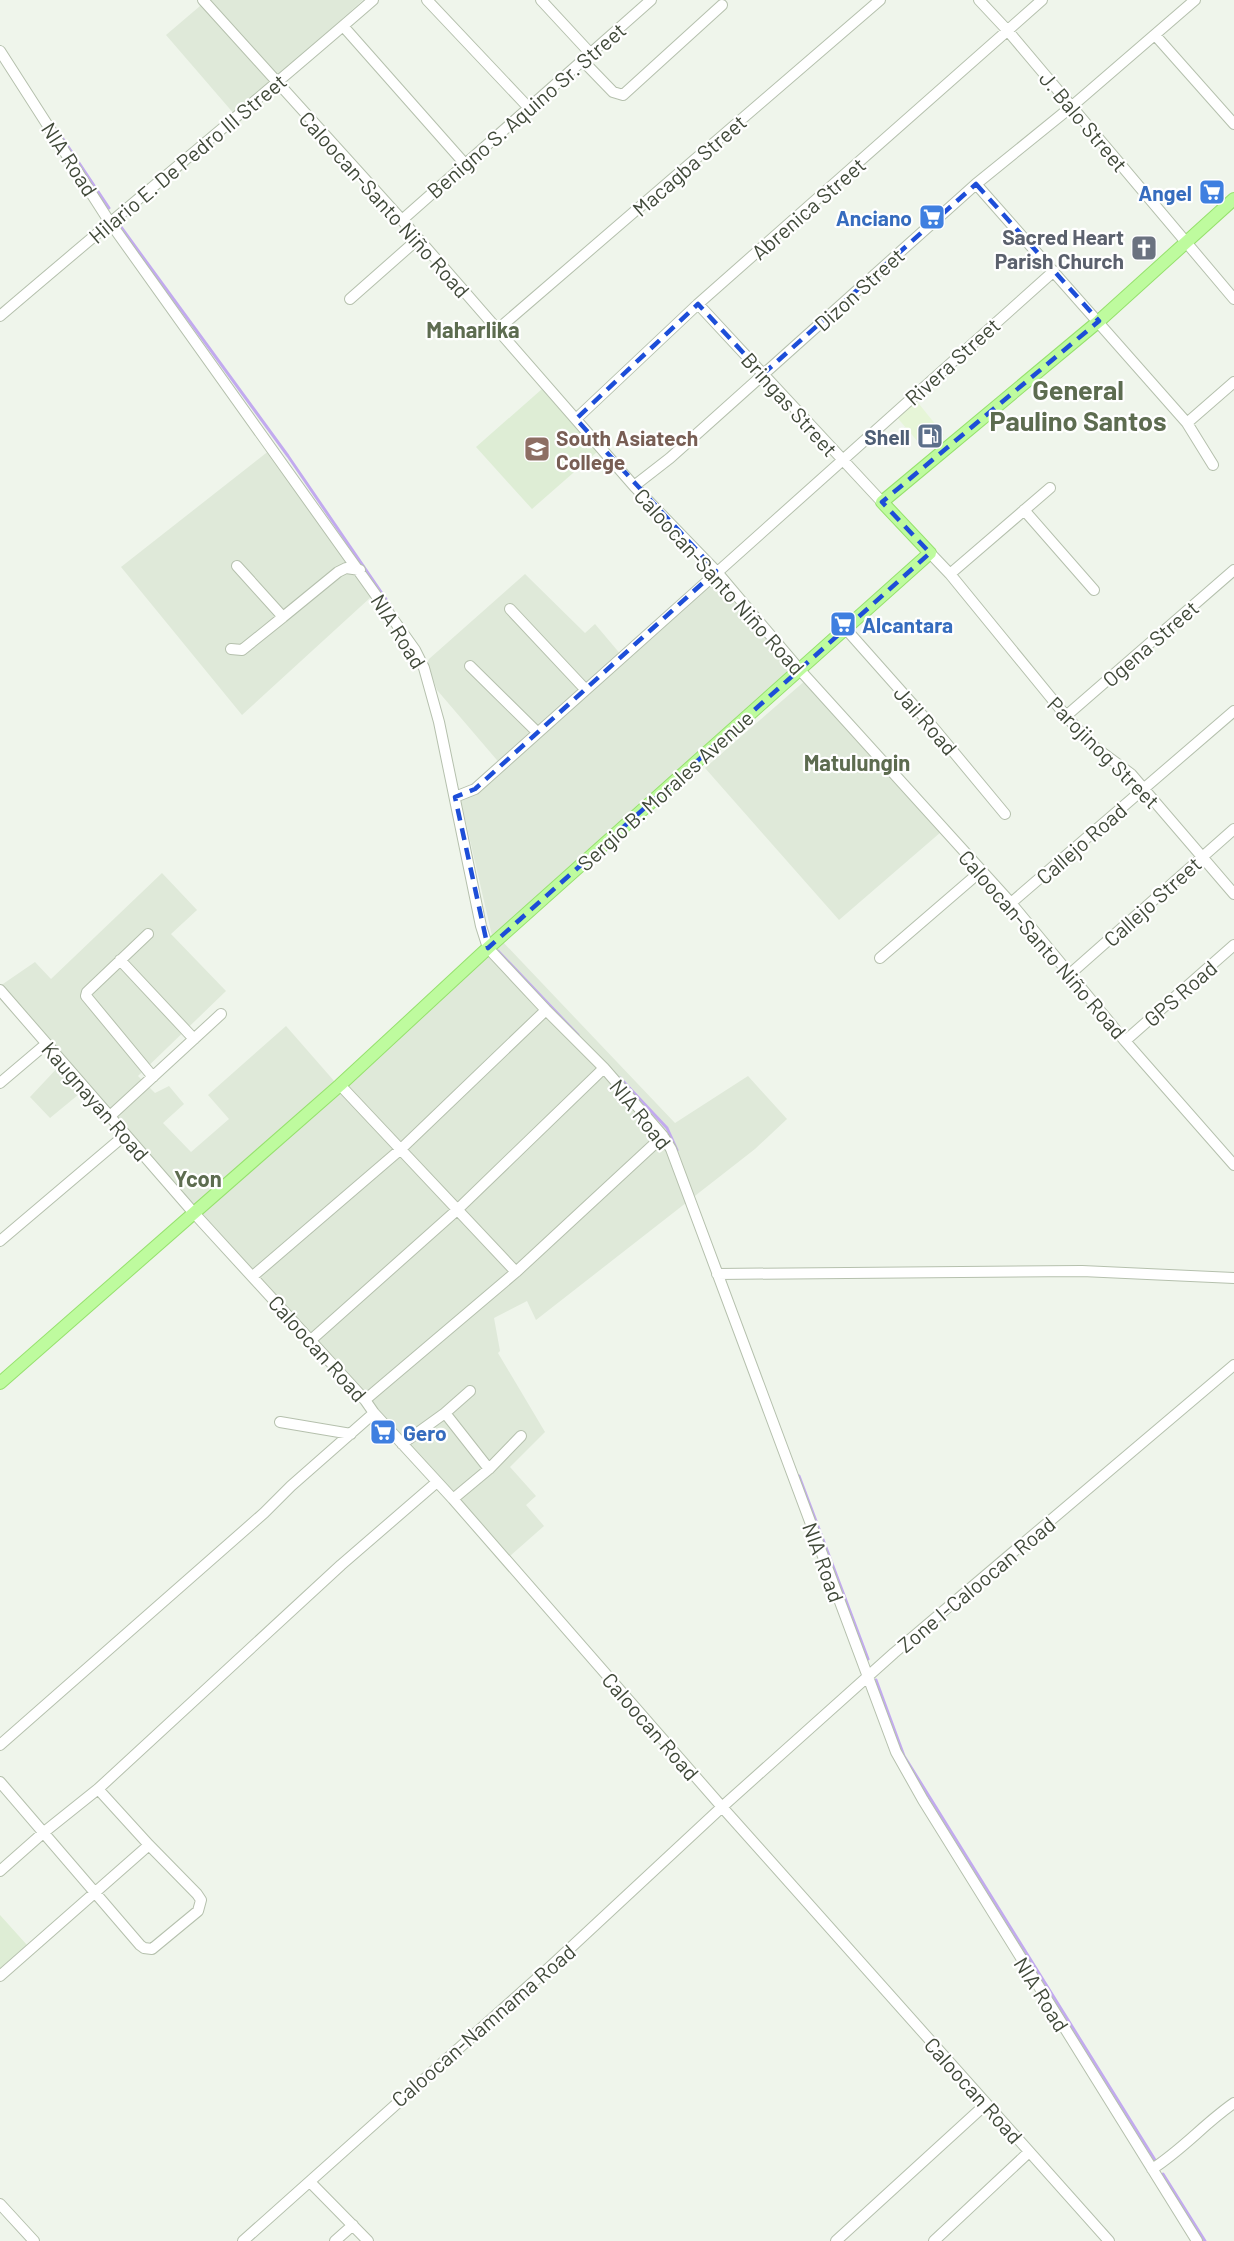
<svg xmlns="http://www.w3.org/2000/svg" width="1234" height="2241" viewBox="0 0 1234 2241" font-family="Barlow,sans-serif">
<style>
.residential{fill:#dfe9d9}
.commercial{fill:#e6f5d7}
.education{fill:#deedd5}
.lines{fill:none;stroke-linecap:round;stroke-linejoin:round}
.stream{stroke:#c2aaef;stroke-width:3}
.minor-casing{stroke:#b5c0ad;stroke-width:12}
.major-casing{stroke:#96e16d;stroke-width:14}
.minor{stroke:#fff;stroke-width:10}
.major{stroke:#befb9e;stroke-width:12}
.marked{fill:none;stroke:#1d4ed8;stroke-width:4.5;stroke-dasharray:12 8;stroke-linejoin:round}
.labels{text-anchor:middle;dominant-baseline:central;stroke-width:4.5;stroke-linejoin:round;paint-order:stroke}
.street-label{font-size:21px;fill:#404939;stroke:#fff}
.shop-label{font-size:21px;font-weight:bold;fill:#366cbe;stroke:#fff;text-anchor:end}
.worship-label{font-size:21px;font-weight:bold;fill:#5b616d;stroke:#fff;text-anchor:end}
.service-label{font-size:21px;font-weight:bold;fill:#4e5e75;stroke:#fff;text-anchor:end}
.education-label{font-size:21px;font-weight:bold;fill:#785e54;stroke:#fff;text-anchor:start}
.neighbourhood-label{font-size:22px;font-weight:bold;fill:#5d6c50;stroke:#fff}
.district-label{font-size:27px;font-weight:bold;fill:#5d6c50;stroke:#fff}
</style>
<rect width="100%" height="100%" fill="#eff5eb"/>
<!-- residential -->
<path class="residential" d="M197,0H363L235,115L166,35L200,6Z
M270,450L371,597L242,715L121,567Z
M525,574L585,633L595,624L622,656L710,575L794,668L492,936L461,801L478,791L502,766L437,690L427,663L429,659Z
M807,679L941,832L839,920L705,768Z
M162,873L197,910L171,934L226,991L138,1076L155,1093L169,1086L184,1104L163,1123L191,1152L229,1119L208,1095L286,1026L335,1082L501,940L675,1123L748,1076L787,1119L755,1149L536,1320L527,1301L494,1318L500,1351L498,1353L545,1432L510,1467L536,1496L526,1505L544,1526L502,1563L84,1090L50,1118L30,1097L61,1064L0,986L35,962L51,979Z"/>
<!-- commercial -->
<path class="commercial" d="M915,399L944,435L925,450L895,415Z"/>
<!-- education -->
<path class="education" d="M542,389L597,452L532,509L476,447Z
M0,1915L27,1945L0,1970Z"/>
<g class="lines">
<!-- stream -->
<path class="stream" d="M61,136L109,208
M118,223L288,456L392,608
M498,951L578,1035
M620,1078L667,1128L677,1150
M799,1476L868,1659
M876,1680L904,1756L1155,2160
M1163,2174L1205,2241"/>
<defs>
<path id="minor" d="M203,0L402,220L634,486L716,571L799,669L1011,903L1125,1041L1234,1165
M427,0L529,108
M541,0L591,54
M979,0L1008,31L1234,299
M343,26L465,164
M1155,35L1234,124
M0,51L109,221L415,650L424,668L439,722L481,926L488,948L546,1010L604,1068L663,1136L671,1149L896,1752L923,1800L1197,2241
M583,61L613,92L623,95L722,5
M976,184L1187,423L1213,465
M402,220L651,0
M350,299L418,239
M698,304L882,502
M0,316C124,210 250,107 373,0
M497,330L880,0
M576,419L698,304L1042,0
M1187,423L1234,382
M634,486L670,458L976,184L1071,107L1195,0
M1024,510L1094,590
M930,553L950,574L1066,716L1092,745L1131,774L1234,894
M237,566L283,617L338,572L346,568L360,570
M950,574L1050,488
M510,609L585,689
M845,628L932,726L1005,814
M231,649L242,650L283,617
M470,666L537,732
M1066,716L1234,570
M455,797L475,789L1054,271
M1011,903L1234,711
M148,934L87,992L86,996L153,1077
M880,958L981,871
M120,960L194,1039
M1070,974L1234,829
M0,990L193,1212L365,1400L374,1413L453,1499L722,1807L1109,2241
M1125,1041L1234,945
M0,1083L46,1044
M340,1085L516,1272
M109,1117L221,1014
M0,1241L125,1135
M717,1274L1082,1271L1234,1278
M253,1276L401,1149L546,1010
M311,1340L457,1210L604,1068
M365,1400L516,1272L663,1136
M445,1413L470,1391
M280,1422L351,1434
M402,1444L445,1413L489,1469
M453,1499L489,1469L521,1436
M0,1745L264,1513L291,1486L374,1413
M0,1782L140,1945L144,1948L152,1949L198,1911L201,1900L197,1894L149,1845L98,1789
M0,1871L43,1833L98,1789L341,1565L437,1482
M0,1976L149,1845
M1152,2169C1182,2150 1205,2123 1234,2103
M310,2182L368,2241
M0,2204L34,2241
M243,2241L551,1966L722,1807L894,1653L1234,1365
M335,2241L353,2225
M836,2241L986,2104
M934,2241L1029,2152"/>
<path id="major" d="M0,1383L340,1085L488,948L930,553L882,502L1099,321L1234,199"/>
</defs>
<!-- minor casing -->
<use href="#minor" class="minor-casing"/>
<!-- major casing -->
<use href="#major" class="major-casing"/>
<!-- minor -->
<use href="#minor" class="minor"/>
<!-- major -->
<use href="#major" class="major"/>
</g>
<!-- marked area -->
<path class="marked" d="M976,184L1099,321L882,502L930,553L488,948L455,797L475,789L716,571L576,419L698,304L763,374Z"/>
<!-- icons -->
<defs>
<symbol id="supermarket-square" viewBox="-11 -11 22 22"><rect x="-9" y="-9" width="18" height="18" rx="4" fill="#3f7fe0" stroke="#fff"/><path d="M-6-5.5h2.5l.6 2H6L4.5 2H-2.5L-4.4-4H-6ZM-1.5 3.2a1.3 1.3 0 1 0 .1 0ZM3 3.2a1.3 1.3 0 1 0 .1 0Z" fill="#fff"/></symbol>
<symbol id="church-square" viewBox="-11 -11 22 22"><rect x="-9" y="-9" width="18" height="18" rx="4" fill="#6b7280" stroke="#fff"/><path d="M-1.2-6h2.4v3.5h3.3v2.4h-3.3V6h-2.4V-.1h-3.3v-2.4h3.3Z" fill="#fff"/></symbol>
<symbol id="fuel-square" viewBox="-11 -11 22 22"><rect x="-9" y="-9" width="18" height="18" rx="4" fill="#5c6f8a" stroke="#fff"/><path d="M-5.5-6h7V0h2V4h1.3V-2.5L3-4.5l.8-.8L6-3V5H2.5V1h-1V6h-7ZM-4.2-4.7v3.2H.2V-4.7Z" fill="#fff"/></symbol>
<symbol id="university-square" viewBox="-11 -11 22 22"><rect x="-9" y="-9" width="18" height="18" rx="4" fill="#8d6e63" stroke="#fff"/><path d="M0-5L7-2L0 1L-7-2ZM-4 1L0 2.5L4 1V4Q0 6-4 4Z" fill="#fff"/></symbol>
</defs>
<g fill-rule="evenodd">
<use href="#supermarket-square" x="1197" y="177" width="30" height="30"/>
<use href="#supermarket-square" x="917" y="202" width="30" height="30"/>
<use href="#church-square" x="1129" y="233" width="30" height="30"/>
<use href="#fuel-square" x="915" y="421" width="30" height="30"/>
<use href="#university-square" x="522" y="434" width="30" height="30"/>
<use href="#supermarket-square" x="828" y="609" width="30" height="30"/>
<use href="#supermarket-square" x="368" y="1417" width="30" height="30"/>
</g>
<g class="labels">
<!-- street labels -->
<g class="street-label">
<text transform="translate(526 110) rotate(-41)">Benigno S. Aquino Sr. Street</text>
<text transform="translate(1084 121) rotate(50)">J. Balo Street</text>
<text transform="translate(187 158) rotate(-40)">Hilario E. De Pedro III Street</text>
<text transform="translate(70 159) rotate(57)">NIA Road</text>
<text transform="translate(689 165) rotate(-41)">Macagba Street</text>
<text transform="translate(385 204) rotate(48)">Caloocan-Santo Niño Road</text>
<text transform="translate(808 208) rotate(-41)">Abrenica Street</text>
<text transform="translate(859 289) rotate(-42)">Dizon Street</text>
<text transform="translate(952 361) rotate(-42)">Rivera Street</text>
<text transform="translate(790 404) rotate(48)">Bringas Street</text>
<text transform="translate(720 581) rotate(48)">Caloocan-Santo Niño Road</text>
<text transform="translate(399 631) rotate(58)">NIA Road</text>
<text transform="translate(1150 643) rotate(-41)">Ogena Street</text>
<text transform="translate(926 720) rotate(49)">Jail Road</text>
<text transform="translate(1104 752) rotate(45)">Parojinog Street</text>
<text transform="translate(665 790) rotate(-42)">Sergio B. Morales Avenue</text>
<text transform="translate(1081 843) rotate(-41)">Callejo Road</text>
<text transform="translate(1152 901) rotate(-42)">Callejo Street</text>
<text transform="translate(1043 944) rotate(49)">Caloocan-Santo Niño Road</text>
<text transform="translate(1180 993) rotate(-41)">GPS Road</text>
<text transform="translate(96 1101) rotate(49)">Kaugnayan Road</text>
<text transform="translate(641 1114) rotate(51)">NIA Road</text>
<text transform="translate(318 1348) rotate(48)">Caloocan Road</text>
<text transform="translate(824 1562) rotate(70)">NIA Road</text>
<text transform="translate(976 1584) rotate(-40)">Zone I-Caloocan Road</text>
<text transform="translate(651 1726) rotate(49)">Caloocan Road</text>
<text transform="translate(1042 1994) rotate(58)">NIA Road</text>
<text transform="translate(483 2025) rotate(-41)">Caloocan-Namnama Road</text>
<text transform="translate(974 2090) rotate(48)">Caloocan Road</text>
</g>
<!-- shop labels -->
<g class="shop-label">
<text x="1192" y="192">Angel</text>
<text x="912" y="217">Anciano</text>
<text x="862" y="624" text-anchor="start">Alcantara</text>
<text x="403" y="1432" text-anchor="start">Gero</text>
</g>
<!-- worship labels -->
<g class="worship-label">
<text x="1124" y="236">Sacred Heart<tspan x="1124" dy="24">Parish Church</tspan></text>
</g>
<!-- service labels -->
<g class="service-label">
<text x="910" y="436">Shell</text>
</g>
<!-- education labels -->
<g class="education-label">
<text x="556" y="437">South Asiatech<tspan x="556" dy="24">College</tspan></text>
</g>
<!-- neighbourhood labels -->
<g class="neighbourhood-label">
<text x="473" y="329">Maharlika</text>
<text x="857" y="762">Matulungin</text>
<text x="198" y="1178">Ycon</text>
</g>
<!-- district labels -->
<g class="district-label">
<text x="1078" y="389">General<tspan x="1078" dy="31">Paulino Santos</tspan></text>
</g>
</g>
</svg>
